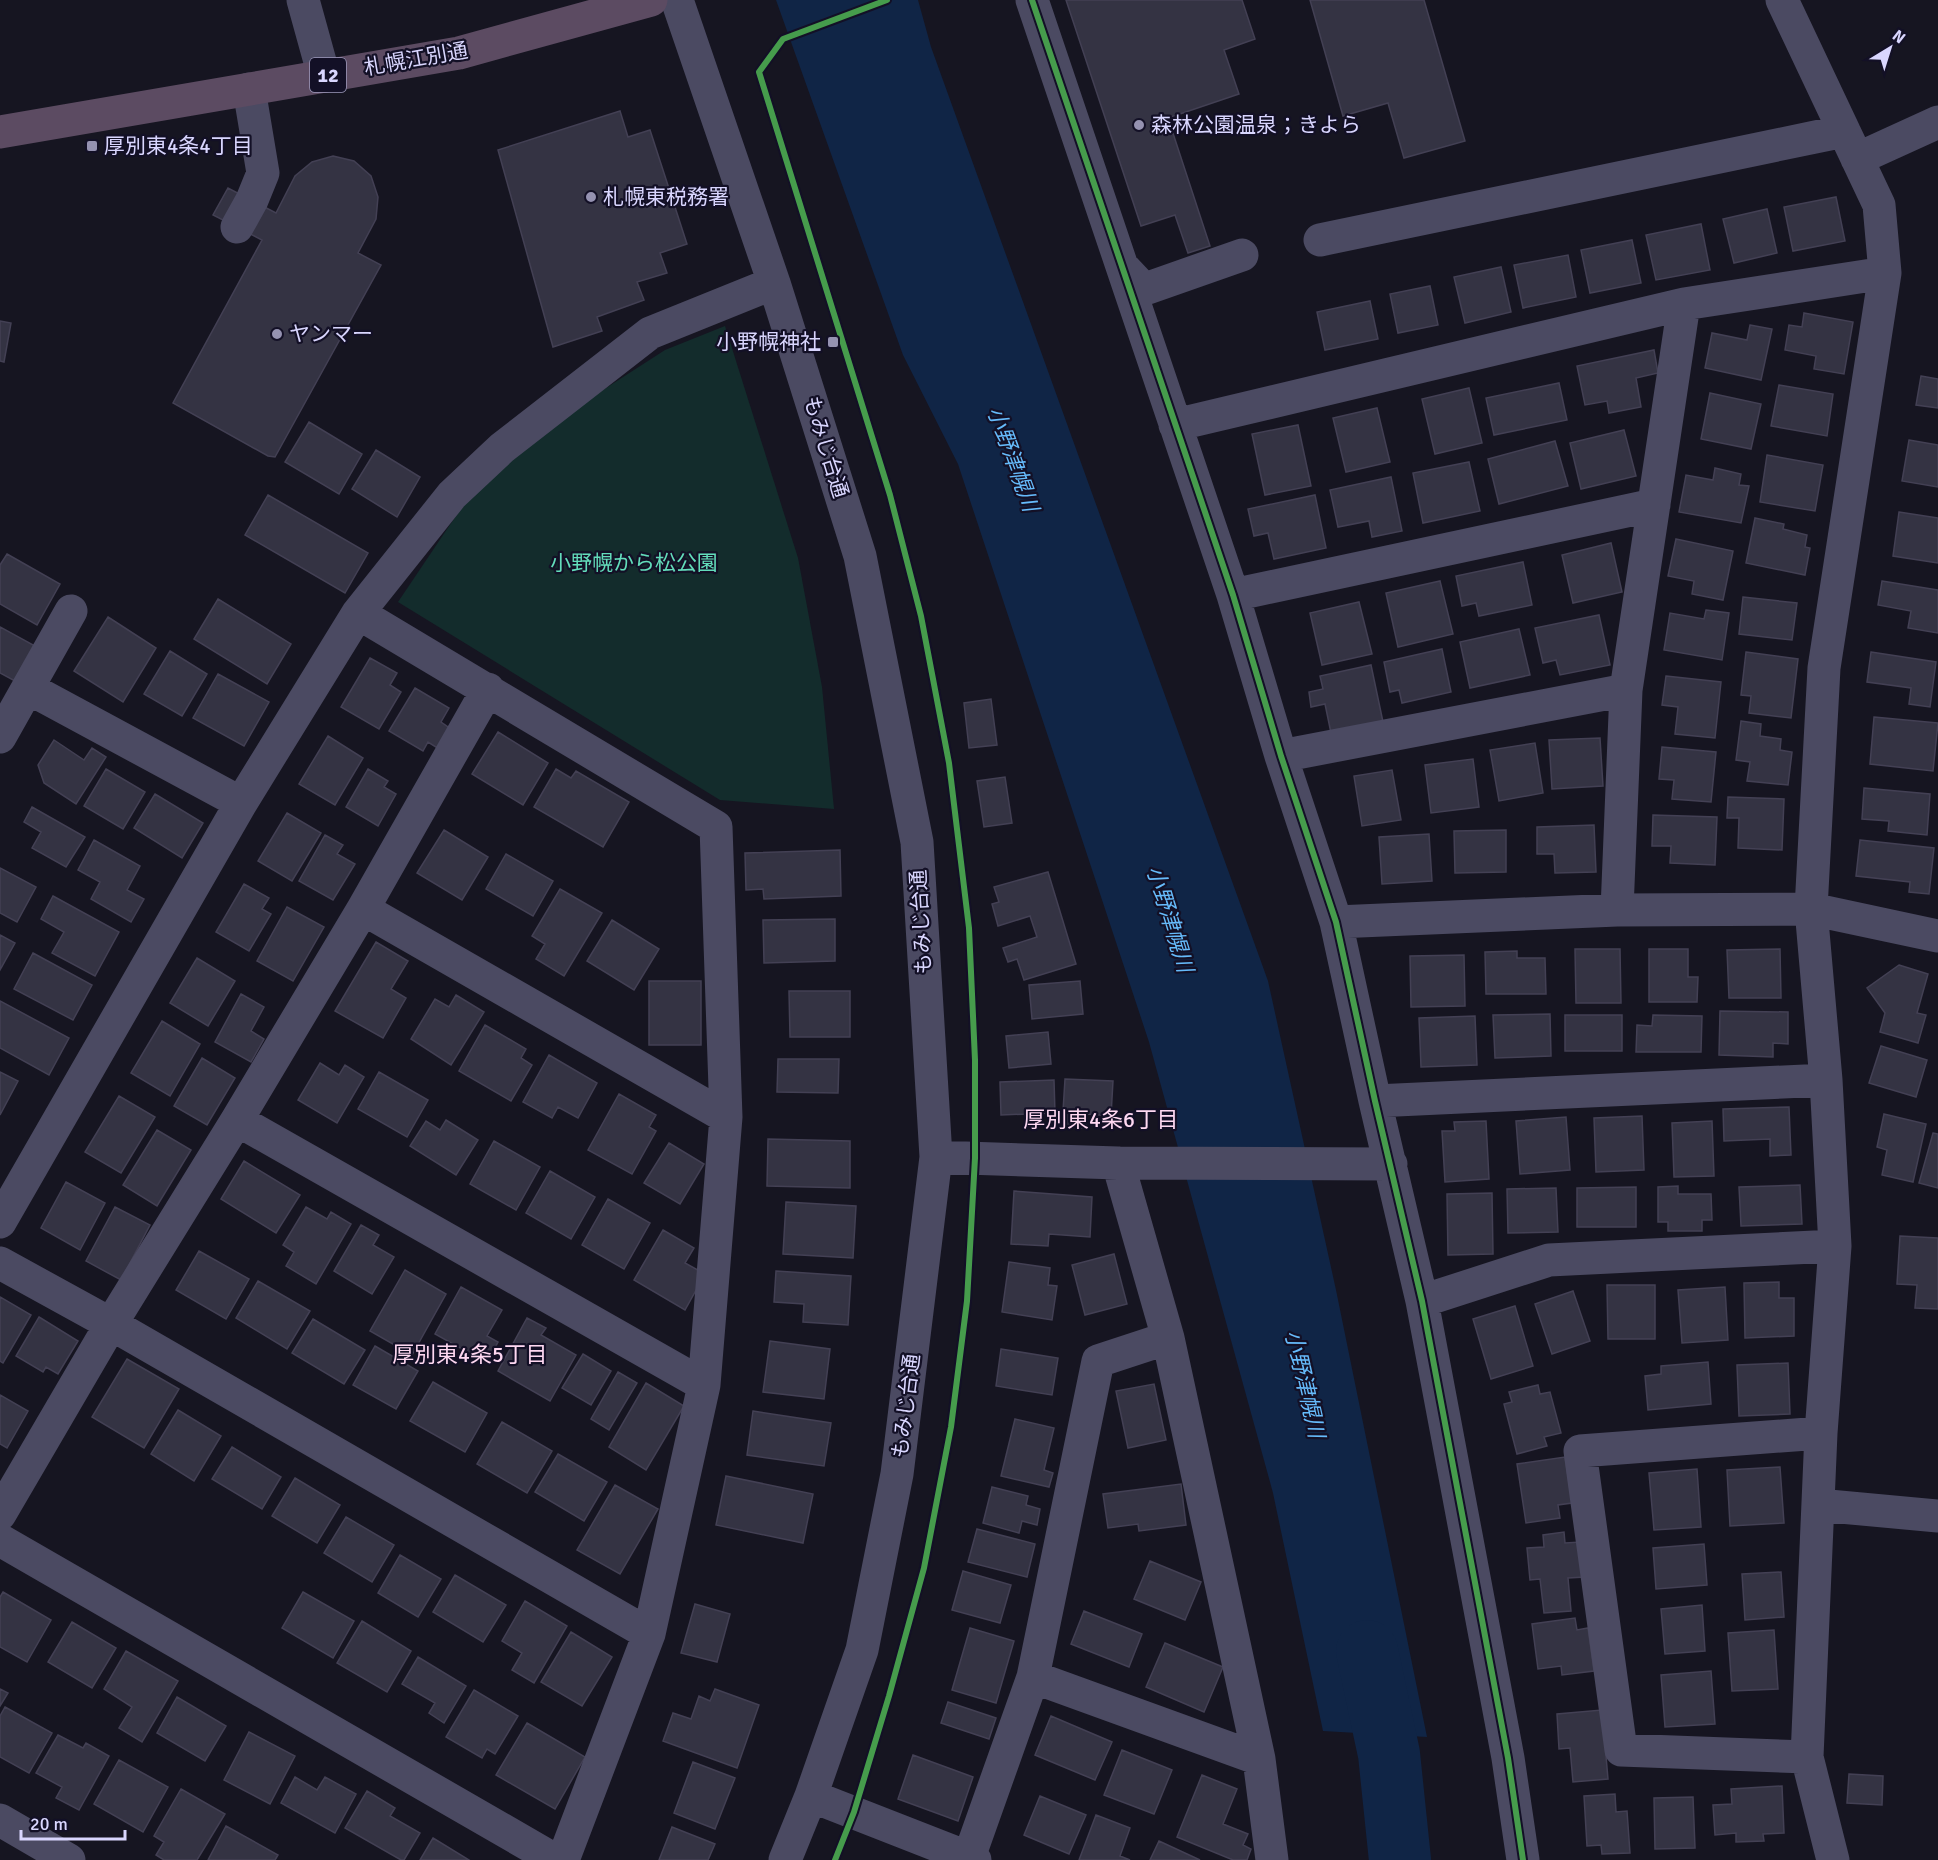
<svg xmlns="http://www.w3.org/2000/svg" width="1938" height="1860" viewBox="0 0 1938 1860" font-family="Signika,'Noto Sans JP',sans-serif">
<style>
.green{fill:#132c2c}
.water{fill:#102546}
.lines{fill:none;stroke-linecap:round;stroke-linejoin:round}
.river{stroke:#102546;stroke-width:62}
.building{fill:#343343;stroke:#434054;stroke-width:1.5}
.minor{stroke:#4b4a62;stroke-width:33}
.highway{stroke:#5c4b62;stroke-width:33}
.cycleway-casing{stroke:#131026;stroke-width:10}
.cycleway{stroke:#469c4c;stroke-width:6}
.poi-dot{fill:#9592b1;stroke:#131026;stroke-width:2}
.labels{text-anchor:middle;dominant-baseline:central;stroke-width:4.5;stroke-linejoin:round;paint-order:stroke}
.shield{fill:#131026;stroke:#9e9bbd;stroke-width:1.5}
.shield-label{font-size:20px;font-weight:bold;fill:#d9d6fe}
.street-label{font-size:21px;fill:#d9d6fe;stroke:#131026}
.poi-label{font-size:21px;fill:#d9d6fe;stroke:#131026;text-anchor:start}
.park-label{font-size:21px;fill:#63ddbb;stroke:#131026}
.water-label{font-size:22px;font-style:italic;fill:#66bbfb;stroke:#131026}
.neighbourhood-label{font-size:22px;fill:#fed8f1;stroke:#131026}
</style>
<rect width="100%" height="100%" fill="#161521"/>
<!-- green -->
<path class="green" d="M725,326L798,558L822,687L834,809L720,800L398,602L468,498L558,419L665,350Z"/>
<!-- water -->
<path class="water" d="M776,0H918L931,47L1268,981L1336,1290L1427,1737L1323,1731L1273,1493L1149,1042L958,464L903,355Z"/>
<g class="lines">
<!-- river -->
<path class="river" d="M1367,1651L1389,1754L1400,1860"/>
</g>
<!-- building -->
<path class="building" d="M1066,0H1242L1255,39L1224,50L1239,94L1168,118L1210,246L1188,253L1175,215L1141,226Z
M1310,0H1424L1465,141L1404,158L1388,103L1343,116Z
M620,111L628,137L650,130L687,244L660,253L667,273L637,282L644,300L597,317L602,331L553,347L498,150Z
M333,156L354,161L371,176L378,197L376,219L358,253L381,265L275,457L268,456L173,403L262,240L213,215L228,188L276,213L295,176L312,162Z
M1836,197L1845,241L1793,251L1784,207Z
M1767,209L1777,253L1734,263L1723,219Z
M1701,224L1710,270L1656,280L1646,235Z
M1632,240L1641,283L1590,293L1581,250Z
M1568,255L1576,297L1523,308L1514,265Z
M1501,267L1511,312L1465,323L1454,277Z
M1430,286L1438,325L1398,333L1390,294Z
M1370,301L1378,339L1325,350L1317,312Z
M1804,313L1853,322L1844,374L1814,369L1816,356L1785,350L1789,325L1802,327Z
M0,321L11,323L4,362L0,361Z
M1750,325L1772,329L1761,380L1705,368L1712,333L1747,340Z
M1654,350L1658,373L1636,378L1641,407L1609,413L1607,401L1585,405L1577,366Z
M1921,376L1938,379V408L1916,405Z
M1559,383L1567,420L1494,435L1486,398Z
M1779,385L1833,394L1827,436L1771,426Z
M1469,388L1482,443L1435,454L1422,399Z
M1710,393L1761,404L1751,449L1701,439Z
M1377,408L1390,462L1346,472L1333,418Z
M309,422L362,454L339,494L285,462Z
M1298,425L1311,486L1265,495L1252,434Z
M1624,430L1636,476L1581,489L1570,443Z
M1909,440L1938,445V487L1902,481Z
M1555,441L1568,486L1499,504L1488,459Z
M376,450L420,477L397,517L352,489Z
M1767,455L1823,465L1815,511L1760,502Z
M1469,462L1480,511L1423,523L1413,473Z
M1715,468L1741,474L1739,485L1749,486L1741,523L1679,512L1686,475L1713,480Z
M1391,477L1402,531L1372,537L1369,521L1338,527L1330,490Z
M268,495L368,553L345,593L245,535Z
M1315,495L1326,548L1274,559L1268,533L1254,536L1248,509Z
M1899,512L1938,518V563L1893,556Z
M1755,518L1784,524L1783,529L1807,535L1805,547L1810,548L1805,575L1746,563Z
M1676,539L1733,551L1723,600L1692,594L1694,581L1668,576Z
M1611,543L1622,592L1573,603L1562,555Z
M7,554L60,584L37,625L0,604V565Z
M1523,562L1532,605L1479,616L1476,603L1462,606L1456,576Z
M1440,581L1453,634L1398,647L1386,593Z
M1882,581L1938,590V633L1908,628L1911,611L1878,605Z
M1743,597L1797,603L1792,640L1739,634Z
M218,599L291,644L267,684L194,639Z
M1359,602L1372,654L1322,665L1310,613Z
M1706,610L1729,613L1722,660L1664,650L1670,613L1704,619Z
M1599,615L1610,665L1560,675L1556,660L1543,663L1535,628Z
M108,617L156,648L123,702L74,671Z
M0,627L35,646L15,681L0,673Z
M1519,629L1530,675L1470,688L1460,642Z
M1442,649L1451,692L1402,703L1399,690L1390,692L1384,662Z
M170,651L207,674L182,716L144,694Z
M1746,652L1798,659L1791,718L1749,713L1751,696L1741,695Z
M1871,652L1936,662L1930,707L1909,704L1911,688L1867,682Z
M370,658L397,673L390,685L401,692L379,729L341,707Z
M1371,665L1383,722L1331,733L1325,704L1311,707L1309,692L1323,689L1320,676Z
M218,674L269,702L244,746L193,718Z
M1666,676L1721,682L1715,738L1675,734L1678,707L1662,705Z
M415,688L449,708L441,722L451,729L439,749L428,742L423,751L389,731Z
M991,699L997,745L969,748L964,703Z
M1874,717L1938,723L1933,771L1870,764Z
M1741,721L1761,724L1760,736L1781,739L1780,750L1792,752L1788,785L1747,781L1750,762L1736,760Z
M498,732L548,763L523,805L472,774Z
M328,736L363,758L335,805L299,784Z
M1600,738L1603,786L1552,789L1549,740Z
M54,740L84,760L92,748L106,757L76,804L44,783L38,765Z
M1535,743L1543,793L1499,801L1490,750Z
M1662,747L1716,752L1711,802L1672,799L1674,780L1659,779Z
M1473,759L1479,807L1431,813L1425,765Z
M106,769L145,792L123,829L84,806Z
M368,769L388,781L384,787L396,794L378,826L346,807Z
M556,769L571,778L576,771L629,802L603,847L534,807Z
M1392,770L1401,820L1362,826L1354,776Z
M1005,777L1012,823L984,827L977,781Z
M1864,788L1930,794L1927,835L1888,831L1889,821L1862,819Z
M155,794L203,823L182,858L134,828Z
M1728,797L1784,799L1782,850L1738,848L1739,818H1727Z
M32,807L85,837L66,867L32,848L41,832L24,822Z
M287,813L321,833L292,881L258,861Z
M1653,815L1717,817L1715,865L1670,863L1671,846H1652Z
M1594,825L1596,872L1555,873L1554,854H1537V827Z
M444,830L488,857L462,900L417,873Z
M1506,830V872L1455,873L1454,831Z
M1429,834L1432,881L1382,884L1379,837Z
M325,835L343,845L337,854L355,864L333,900L299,881Z
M94,840L140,866L127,890L144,899L131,922L91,899L100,882L78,870Z
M1860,840L1934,848L1929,894L1909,892L1910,882L1856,876Z
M840,850L841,896L764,899L763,889L746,890L745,853Z
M506,854L553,881L533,916L486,889Z
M0,868L36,887L17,922L0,913Z
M1048,872L1076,964L1024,980L1017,959L1008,962L1003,948L1037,937L1030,916L998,926L992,904L999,902L994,887Z
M244,884L269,898L262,909L271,914L249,951L216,932Z
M560,889L602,913L564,976L536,959L545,944L532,936Z
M53,896L119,932L95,976L52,953L64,932L41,919Z
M287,907L324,927L293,981L257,961Z
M835,919V961L764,963L763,920Z
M612,920L659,949L634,990L587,961Z
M0,935L15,943L0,970Z
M376,942L408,961L391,989L406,998L383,1038L335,1011Z
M1575,949H1620L1621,1003H1576Z
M1649,949H1688V977H1698L1697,1002H1649Z
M1780,949L1781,998H1729L1727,950Z
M1517,951V958H1545L1546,994H1486L1485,952Z
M33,953L92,985L73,1020L14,989Z
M1464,955L1465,1006L1411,1007L1410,956Z
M197,958L235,981L208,1026L170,1003Z
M1899,965L1928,974L1917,1013L1926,1015L1918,1043L1880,1032L1885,1013L1867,988Z
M649,981H701V1045H649Z
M1080,981L1083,1014L1032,1019L1029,985Z
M789,991H850V1037H790Z
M241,994L264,1007L251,1031L264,1039L251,1062L215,1042Z
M456,995L484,1012L451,1065L411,1039L435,999L449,1007Z
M0,1001L69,1038L49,1075L0,1048Z
M1720,1011L1788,1012V1044L1773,1043V1057L1719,1055Z
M1550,1014L1551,1056L1495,1058L1493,1015Z
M1565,1015H1622V1051H1565Z
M1653,1015L1702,1016L1701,1052H1636L1637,1025L1652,1026Z
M1475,1016L1477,1065L1421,1067L1419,1018Z
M162,1021L200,1044L170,1096L131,1073Z
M485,1025L526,1049L521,1058L532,1065L511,1101L459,1071Z
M1048,1032L1051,1064L1009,1068L1006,1036Z
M1881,1046L1927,1060L1916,1097L1869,1083Z
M549,1055L597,1083L578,1118L558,1107L552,1118L523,1102Z
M202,1058L235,1078L207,1125L174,1106Z
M778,1059H839L838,1093L777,1092Z
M320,1063L339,1075L345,1065L364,1077L337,1123L298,1100Z
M0,1072L18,1081L0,1115Z
M379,1072L428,1100L407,1137L358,1109Z
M1065,1079L1113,1081L1111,1116L1087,1114L1086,1128L1062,1127Z
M1054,1080L1055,1113L1001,1115L1000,1082Z
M619,1094L656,1115L649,1127L656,1131L632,1174L588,1150Z
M119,1096L155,1117L121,1173L85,1152Z
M1789,1107L1791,1155L1770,1156V1139L1724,1141L1723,1109Z
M1884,1114L1926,1124L1913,1182L1882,1175L1887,1150L1877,1147Z
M1642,1116L1644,1170L1596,1172L1594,1118Z
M1566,1117L1570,1170L1520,1174L1516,1121Z
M446,1120L478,1140L456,1175L410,1146L426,1121L440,1130Z
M1486,1121L1489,1179L1445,1182L1442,1131H1455L1454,1122Z
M1712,1121L1714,1176L1674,1177L1672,1123Z
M157,1130L191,1150L157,1206L123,1185Z
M1933,1133L1938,1134V1188L1919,1183Z
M768,1139L850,1141V1188L767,1186Z
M494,1141L540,1167L516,1210L470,1184Z
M669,1143L704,1164L680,1204L644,1183Z
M244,1161L300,1195L276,1233L221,1199Z
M550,1171L595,1197L571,1239L526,1213Z
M66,1182L105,1203L80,1250L41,1228Z
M1800,1185L1802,1224L1741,1226L1739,1187Z
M1678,1186V1194H1711L1712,1220H1702V1231H1668V1222H1658V1187Z
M1636,1187V1227H1577V1188Z
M1556,1188L1558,1232L1508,1233L1507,1189Z
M1014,1191L1092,1197L1090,1237L1049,1234L1048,1246L1011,1244Z
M1492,1193L1493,1254L1448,1255L1447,1194Z
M608,1199L650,1223L624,1269L582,1245Z
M786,1202L856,1206L853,1258L783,1254Z
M115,1207L150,1225L121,1280L86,1261Z
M306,1207L327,1219L331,1212L351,1224L316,1284L286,1266L294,1252L283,1245Z
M361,1225L379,1235L373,1245L394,1257L372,1294L334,1271Z
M663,1230L694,1248L685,1263L705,1274L685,1310L634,1280Z
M1900,1236L1938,1238V1309L1915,1308L1917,1285L1897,1284Z
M199,1251L249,1279L226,1319L176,1290Z
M1114,1254L1127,1304L1085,1315L1072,1265Z
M1009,1262L1050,1268L1048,1285L1057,1286L1052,1320L1002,1312Z
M405,1270L446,1294L412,1355L370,1331Z
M776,1271L851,1276L848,1325L803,1322L804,1304L774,1302Z
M258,1281L310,1311L287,1349L236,1318Z
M1779,1282V1298H1794V1336L1745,1338L1744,1283Z
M1607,1285H1655V1339H1608Z
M461,1287L502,1310L487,1336L498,1342L487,1363L435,1334Z
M1725,1287L1728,1340L1682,1343L1678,1290Z
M1573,1291L1590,1341L1552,1354L1535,1304Z
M0,1297L31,1315L3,1363L0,1361Z
M1515,1306L1533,1366L1491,1379L1473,1319Z
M39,1317L78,1341L58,1374L46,1367L43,1372L16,1356Z
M527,1318L546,1328L541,1335L576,1355L550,1401L498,1371Z
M313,1319L365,1350L344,1384L292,1353Z
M770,1341L830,1349L824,1399L763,1392Z
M375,1346L418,1371L396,1409L353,1385Z
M1001,1349L1058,1358L1052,1395L996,1386Z
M583,1354L611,1371L591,1405L562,1388Z
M127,1359L179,1389L144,1448L92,1417Z
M1708,1362L1711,1404L1648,1410L1645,1376L1661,1374V1366Z
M1788,1363L1790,1414L1739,1416L1737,1365Z
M618,1372L637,1383L609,1430L591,1419Z
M433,1382L487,1413L465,1452L410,1421Z
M646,1383L684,1406L646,1470L609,1447Z
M1154,1384L1166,1440L1128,1448L1116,1391Z
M1538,1385L1540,1394L1550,1392L1561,1433L1544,1437L1547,1446L1517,1454L1504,1404L1512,1402L1509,1392Z
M0,1395L28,1411L7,1448L0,1444Z
M178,1410L221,1436L194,1481L151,1454Z
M753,1411L831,1423L824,1466L747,1455Z
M1015,1419L1054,1428L1044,1470L1053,1473L1049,1487L1001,1476Z
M502,1422L552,1451L527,1493L477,1464Z
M232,1447L281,1477L262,1509L212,1479Z
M558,1454L607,1482L584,1521L535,1492Z
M1565,1457L1572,1503L1558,1505L1560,1518L1526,1523L1517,1464Z
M1780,1467L1784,1523L1730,1526L1727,1470Z
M1697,1469L1701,1527L1654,1530L1649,1473Z
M726,1476L813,1494L803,1543L716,1525Z
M295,1478L340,1505L317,1543L272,1516Z
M1181,1484L1186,1525L1139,1531L1138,1524L1108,1528L1103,1494Z
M615,1485L658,1509L620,1574L577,1550Z
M992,1487L1028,1496L1026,1505L1040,1509L1037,1525L1022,1521L1019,1533L983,1523Z
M346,1517L394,1545L372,1582L324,1553Z
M977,1529L1035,1544L1027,1577L968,1562Z
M1564,1532L1565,1543L1581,1542L1585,1577L1568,1578L1571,1611L1544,1613L1540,1579L1530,1580L1527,1548L1544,1547L1543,1535Z
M1704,1544L1707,1585L1656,1589L1653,1548Z
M400,1555L441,1579L418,1617L378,1593Z
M1150,1561L1201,1582L1185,1620L1134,1599Z
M963,1571L1011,1585L1000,1623L952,1610Z
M1781,1572L1784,1617L1745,1620L1742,1574Z
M455,1575L506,1605L483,1642L433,1612Z
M3,1592L51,1620L27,1662L0,1647V1597Z
M303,1592L354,1621L333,1658L282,1628Z
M525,1601L567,1626L534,1683L512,1670L522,1653L502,1641Z
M695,1604L730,1614L717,1662L681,1653Z
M1702,1605L1705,1651L1665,1654L1661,1609Z
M1084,1611L1142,1634L1129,1667L1071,1644Z
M1575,1618L1577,1630L1588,1628L1594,1671L1562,1675L1561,1666L1538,1669L1532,1624Z
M362,1621L411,1651L387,1692L337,1663Z
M72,1622L116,1648L92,1688L48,1662Z
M970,1628L1014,1641L996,1703L952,1690Z
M1774,1630L1778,1689L1732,1691L1728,1633Z
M571,1632L612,1657L582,1706L541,1682Z
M1165,1643L1223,1667L1204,1712L1146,1687Z
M126,1651L178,1681L142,1742L119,1728L132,1707L104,1689Z
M418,1657L466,1686L444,1723L429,1713L435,1703L402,1684Z
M1711,1671L1715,1724L1665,1727L1661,1675Z
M0,1689L8,1693L0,1706Z
M715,1689L759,1705L737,1768L663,1741L673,1713L691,1719L699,1696L710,1701Z
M474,1690L518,1716L495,1754L487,1749L482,1758L446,1737Z
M177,1697L226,1726L205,1761L157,1733Z
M948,1702L996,1718L989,1739L941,1723Z
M5,1707L52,1733L29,1773L0,1757V1716Z
M1602,1710L1608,1779L1573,1782L1570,1748L1559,1749L1557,1714Z
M1051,1716L1112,1742L1095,1780L1035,1755Z
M527,1723L585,1757L555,1809L496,1775Z
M249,1732L295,1756L270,1804L224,1780Z
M58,1735L83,1748L86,1743L109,1756L79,1810L56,1798L62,1787L36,1773Z
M1122,1750L1172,1770L1154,1814L1104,1795Z
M913,1755L973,1777L958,1821L898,1799Z
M119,1760L168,1787L143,1832L94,1804Z
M693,1762L735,1778L715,1829L674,1813Z
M1849,1774L1883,1776L1882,1805L1847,1803Z
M1202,1775L1237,1789L1223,1824L1248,1834L1243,1845L1251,1849L1247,1860H1233L1177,1837Z
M295,1777L317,1790L325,1777L356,1794L335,1833L281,1803Z
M1782,1786L1784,1833L1763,1834L1764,1841L1736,1842V1833L1715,1835L1713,1805L1732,1804L1731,1789Z
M181,1789L225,1814L197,1860H164L156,1855L164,1842L154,1836Z
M367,1791L395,1808L390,1816L420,1833L404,1860H401L345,1828Z
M1615,1794L1616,1812L1627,1811L1630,1853L1602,1854L1601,1845L1587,1846L1584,1796Z
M1040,1796L1086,1815L1069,1854L1024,1835Z
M1693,1797L1695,1848L1655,1849L1654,1798Z
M1096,1815L1130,1828L1120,1856L1130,1860H1079Z
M226,1826L278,1855L275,1860H208Z
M672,1827L715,1844L708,1860H659Z
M433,1838L469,1860H420Z
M1159,1841L1200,1860H1150Z"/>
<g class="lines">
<!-- minor -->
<path class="minor" d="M303,0L324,76
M677,0L774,283L860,556L917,842L936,1157L897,1474L862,1650L811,1796L785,1860
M1032,0L1233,595L1281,756L1336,922L1375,1101L1422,1301L1508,1758L1523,1860
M1782,0L1879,205L1885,273L1824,668L1811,909L1826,1080L1835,1246L1821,1433L1807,1757L1833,1860
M1857,159L1938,122
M237,227L252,200L263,173L249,89
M1320,240L1844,131
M1122,266L1139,284L1148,288L1242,255
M1175,425L1684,304L1885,273
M1233,595L1654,505
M358,613L716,827L726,1117L704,1385L649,1634L563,1860
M28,688L241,803
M0,737L71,611
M1281,756L1626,690
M363,909L726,1117
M1617,910L1626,690L1684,304
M1336,922L1617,910L1811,909L1938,936
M1375,1101L1826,1080
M237,1120L704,1385
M936,1157L1118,1163L1391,1164
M1118,1163L1168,1338L1259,1759L1272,1860
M0,1222L241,803L358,613L452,495L502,448L650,333L774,283
M0,1263L111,1324L649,1634
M1422,1301L1549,1260L1835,1246
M1818,1505L1938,1516
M0,1514L111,1324L237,1120L363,909L488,689
M0,1540L555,1860
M1033,1677L1259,1759
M1807,1757L1621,1750L1580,1451L1821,1433
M811,1796L975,1860
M0,1820L69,1860
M968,1860L1033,1677L1098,1361L1168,1338"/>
<!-- highway -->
<path class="highway" d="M0,132L459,53L651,0"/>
<defs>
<path id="cycleway" d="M1032,0L1233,595L1281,756L1336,922L1375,1101L1422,1301L1508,1758L1523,1860
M835,1860L854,1812L889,1696L924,1568L951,1427L967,1301L975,1158V1060L969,928L949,763L921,616L890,495L759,72L783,39L887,0"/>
</defs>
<!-- cycleway casing -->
<use href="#cycleway" class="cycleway-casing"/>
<!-- cycleway -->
<use href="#cycleway" class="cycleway"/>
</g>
<!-- markers -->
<g class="poi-dot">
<circle cx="1139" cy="125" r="6"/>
<rect x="86" y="140" width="12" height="12" rx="3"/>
<circle cx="591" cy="197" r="6"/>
<circle cx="277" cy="334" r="6"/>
<rect x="827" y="336" width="12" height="12" rx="3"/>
</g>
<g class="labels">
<!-- shield labels -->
<rect class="shield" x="310" y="58" width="36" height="34" rx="4.5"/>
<g class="shield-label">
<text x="328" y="75">12</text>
</g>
<!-- street labels -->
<g class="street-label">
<text transform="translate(416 59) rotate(-10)">札幌江別通</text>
<text transform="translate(826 447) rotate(73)">もみじ台通</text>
<text transform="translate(921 922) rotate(-93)">もみじ台通</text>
<text transform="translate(906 1406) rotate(-83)">もみじ台通</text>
</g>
<!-- poi labels -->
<g class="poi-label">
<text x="1151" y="125">森林公園温泉；きよら</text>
<text x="104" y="146">厚別東4条4丁目</text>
<text x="603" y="197">札幌東税務署</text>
<text x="289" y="334">ヤンマー</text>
<text x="821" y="342" text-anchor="end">小野幌神社</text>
</g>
<!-- park labels -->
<g class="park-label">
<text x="634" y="563">小野幌から松公園</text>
</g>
<!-- water labels -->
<g class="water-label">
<text transform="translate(1013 459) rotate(70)">小野津幌川</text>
<text transform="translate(1170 919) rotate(73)">小野津幌川</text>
<text transform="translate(1305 1384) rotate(77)">小野津幌川</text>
</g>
<!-- neighbourhood labels -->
<g class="neighbourhood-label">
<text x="1101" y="1119">厚別東4条6丁目</text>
<text x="470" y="1354">厚別東4条5丁目</text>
</g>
</g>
<!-- north arrow -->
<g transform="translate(1890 48) rotate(38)" stroke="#131026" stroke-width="4.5" paint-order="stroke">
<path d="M0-4.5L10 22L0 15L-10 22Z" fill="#d9d6fe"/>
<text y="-9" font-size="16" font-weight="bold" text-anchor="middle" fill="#d9d6fe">N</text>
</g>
<!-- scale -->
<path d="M21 1830v9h104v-9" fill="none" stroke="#d9d6fe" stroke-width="3"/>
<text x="30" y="1830" font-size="18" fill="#d9d6fe" stroke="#131026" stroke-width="4.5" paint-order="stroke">20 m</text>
</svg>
